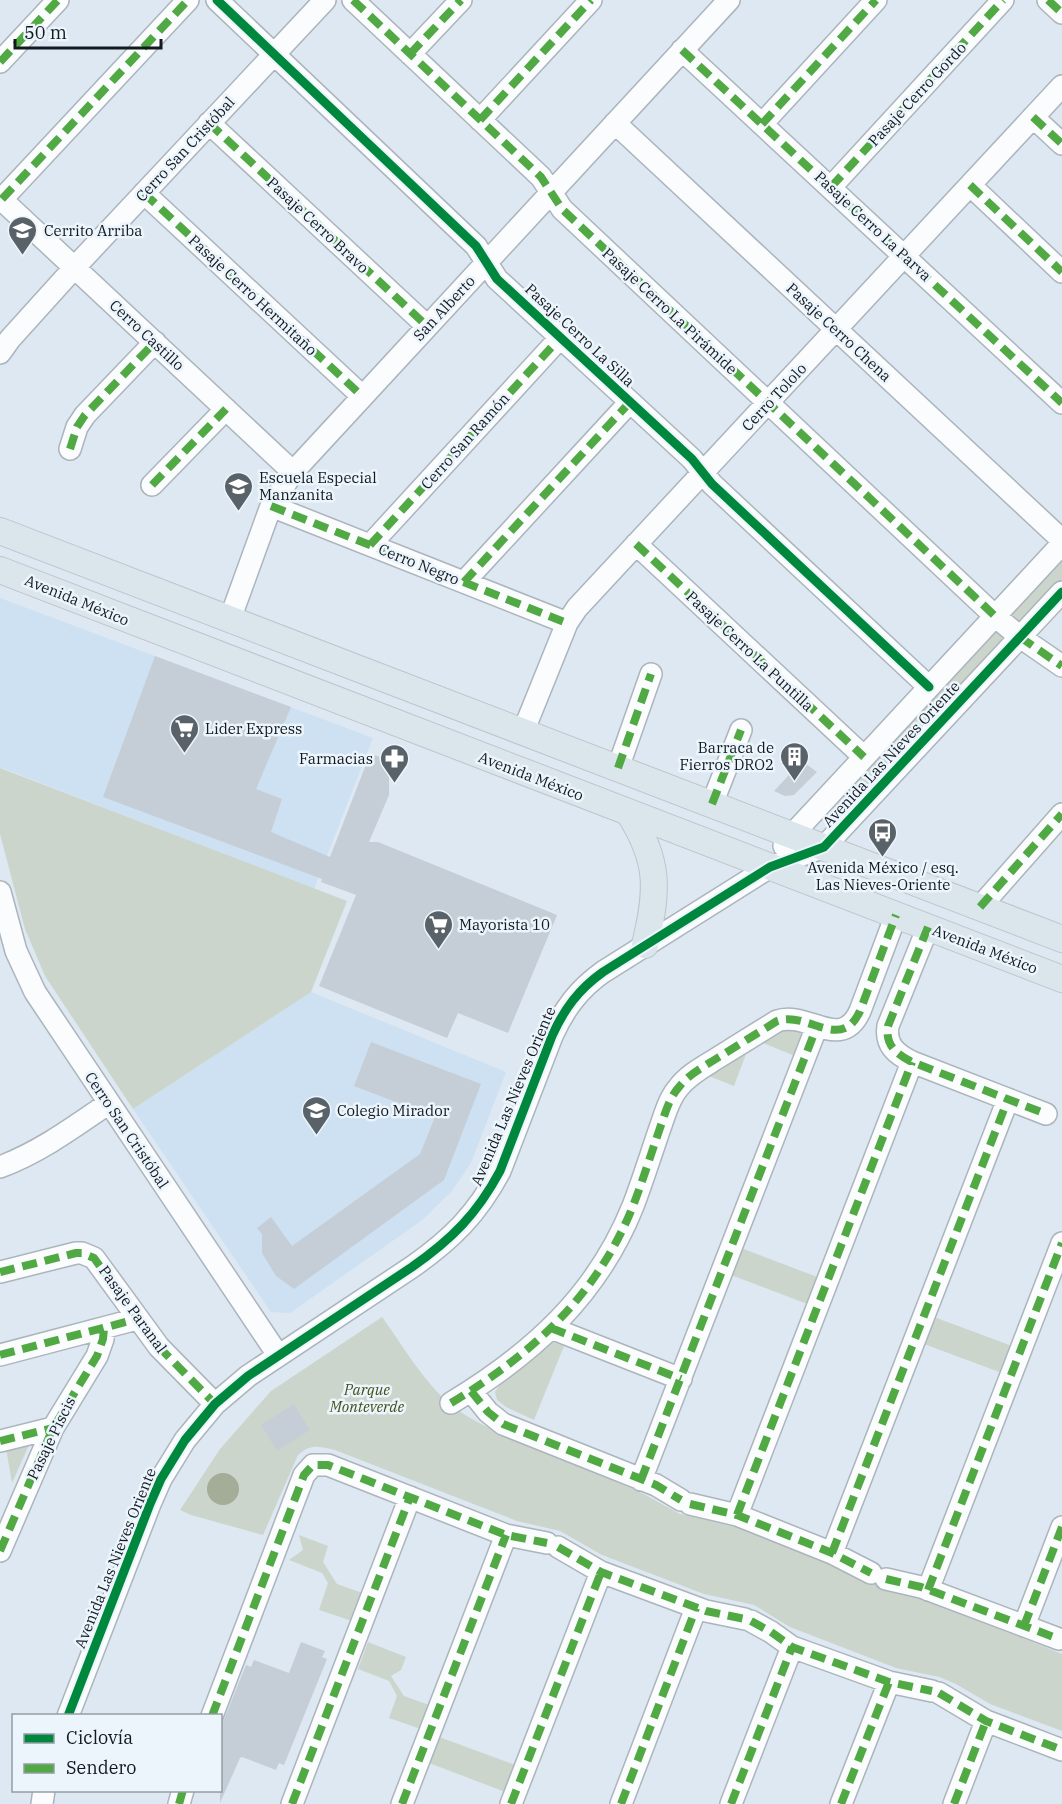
<svg xmlns="http://www.w3.org/2000/svg" width="1062" height="1804" viewBox="0 0 1062 1804" font-family="'IBM Plex Serif',serif">
<style>
.built{fill:#cde1f2}
.green{fill:#ccd5cc}
.water{fill:#a4ad98}
.building{fill:#c5ced6}
.lines{fill:none;stroke-linecap:round;stroke-linejoin:round}
.minor-casing{stroke:#acb4bc;stroke-width:24}
.major-casing{stroke:#bfc5c9;stroke-width:28}
.minor{stroke:#fafcfd;stroke-width:21}
.major{stroke:#dae5ec;stroke-width:26}
.quiet{stroke:#51a943;stroke-width:8;stroke-dasharray:15 8;stroke-linecap:butt}
.cycleway-casing{stroke:#ecf5fc;stroke-width:13}
.cycleway{stroke:#00873e;stroke-width:9}
.labels{text-anchor:middle;dominant-baseline:central;stroke-width:5;stroke-linejoin:round;paint-order:stroke}
.street-label{font-size:15px;fill:#12191f;stroke:#ecf5fc}
.poi-label{font-size:15px;fill:#12191f;stroke:#ecf5fc;text-anchor:start}
.park-label{font-size:15px;font-style:italic;fill:#455018;stroke:#ecf5fc}
</style>
<rect width="100%" height="100%" fill="#dde8f2"/>
<!-- built -->
<path class="built" d="M0,598L373,738L314,889L0,767Z
M311,992L506,1072L471,1163L452,1191L421,1221L290,1313L271,1312L133,1109Z"/>
<!-- green -->
<path class="green" d="M1062,556V579L1017,628L1004,618Z
M999,626L1009,635L845,815L833,809Z
M0,768L347,901L311,992L133,1109L45,976L25,929L0,834Z
M792,1024L805,1030L795,1056L763,1043Z
M746,1054L734,1086L706,1075Z
M741,1248L820,1278L810,1305L731,1275Z
M382,1317C403,1346 423,1381 451,1405C464,1415 477,1422 491,1429L642,1493L680,1514L748,1530L912,1593L1062,1654V1731L990,1704L956,1684L939,1677L896,1668L790,1627L754,1605L704,1594L602,1555L560,1531L517,1521L335,1450C319,1447 312,1443 298,1455L263,1535L191,1515L180,1510L220,1449L271,1391Z
M934,1317L1012,1346L1002,1373L924,1344Z
M553,1342L564,1346L534,1420L506,1407L497,1400L495,1392L501,1383Z
M33,1436L12,1483L5,1443Z
M299,1535L328,1546L323,1562L337,1584L368,1595L358,1623L319,1610L328,1583L322,1573L289,1560L303,1550Z
M368,1642L406,1657L401,1670L391,1676L404,1696L429,1705L421,1729L389,1718L397,1696L389,1681L358,1669Z
M439,1737L518,1766L508,1793L429,1763Z"/>
<!-- water -->
<path class="water" d="M207 1489a16 16 0 1 1 32 0a16 16 0 1 1-32 0Z"/>
<!-- building -->
<path class="building" d="M155,656L291,707L256,789L282,799L271,832L330,857L370,754L389,759V795L369,842H378L557,915L508,1033L458,1013L447,1038L319,986L356,895L321,882L322,879L103,797Z
M802,761L817,772L794,795L785,796L774,791Z
M371,1042L481,1084L444,1180L294,1289L276,1276L262,1253V1234L257,1228L271,1217L292,1246L420,1154L435,1117L354,1086Z
M294,1404L310,1430L277,1451L261,1425Z
M301,1642L325,1651L322,1657L327,1659L284,1765L279,1763L276,1770L242,1757L240,1758L220,1803V1729L246,1665L251,1667L254,1660L289,1673Z"/>
<g class="lines">
<defs>
<path id="minor" d="M217,0L476,246L497,279L692,459L712,484L929,687
M353,0L541,177L562,209L995,616L1020,637L1062,666
M1048,0L1062,13
M682,50L1062,403
M410,54L461,0
M0,62L58,0
M1033,117L1062,144
M480,120L591,0
M209,123L427,326
M615,123L1062,540
M762,124L876,0
M970,185L1062,272
M831,187L1003,0
M144,193L362,396
M0,198L293,472
M2,199L188,0
M0,353L10,339L75,267L325,0
M70,449L77,427L85,415L155,342
M152,485L226,409
M271,506L567,623
M636,544L864,757
M370,545L560,338
M464,582L630,402
M230,619L271,506L293,472L729,0
M523,732L567,623L577,608L1062,86
M618,768L651,674
M712,804L741,730
M784,846L792,835L1062,544
M0,892L16,951L35,992L278,1355
M980,907L1062,814
M928,927L888,1026C885,1045 896,1054 912,1062L1046,1114
M0,1167C40,1152 74,1127 109,1103
M0,1272L76,1253H82L94,1258L159,1347L215,1404
M551,1328L681,1379
M0,1355L137,1319
M471,1391L488,1412L503,1424L656,1485L681,1500
M451,1403C532,1354 597,1296 633,1206C643,1180 651,1154 660,1128C665,1114 669,1098 679,1087C689,1074 705,1066 719,1057C738,1045 758,1033 777,1021C807,1010 841,1053 860,1011L896,915
M0,1441L53,1428
M641,1480L817,1026
M690,1504L737,1515L832,1553L871,1573
M737,1515L912,1062
M558,1547L601,1572L706,1611L745,1619
M0,1551L53,1428L97,1356L103,1339L104,1328
M832,1553L1008,1099
M886,1579L921,1587L1059,1639
M928,1590L1062,1243
M751,1621L771,1632L792,1647L889,1682L932,1691
M1024,1626L1062,1527
M939,1693L986,1721L1062,1750
M68,1716L150,1504L161,1479L185,1440L215,1404L248,1376L412,1267C452,1239 477,1214 500,1171L552,1036C564,1009 579,989 603,972L770,867L824,847L1062,592
M212,1716L304,1475L313,1465H328L506,1535L547,1543
M42,1804L44,1790
M179,1804L183,1790
M292,1804L410,1497
M402,1804L506,1535
M511,1804L601,1572
M621,1804L696,1608
M731,1804L792,1647
M841,1804L889,1682
M954,1804L986,1721"/>
<path id="major" d="M0,531L1062,939
M0,570L1062,979
M629,813C660,862 658,890 645,945"/>
</defs>
<!-- minor casing -->
<use href="#minor" class="minor-casing"/>
<!-- major casing -->
<use href="#major" class="major-casing"/>
<!-- minor -->
<use href="#minor" class="minor"/>
<!-- major -->
<use href="#major" class="major"/>
<!-- quiet -->
<path class="quiet" d="M353,0L541,177L562,209L995,616
M1048,0L1062,13
M682,50L1062,403
M410,54L461,0
M0,62L58,0
M1033,117L1062,144
M480,120L591,0
M209,123L427,326
M762,124L876,0
M970,185L1062,272
M831,187L1003,0
M144,193L362,396
M2,199L188,0
M70,449L77,427L85,415L155,342
M152,485L226,409
M271,506L567,623
M636,544L864,757
M370,545L560,338
M464,582L630,402
M1020,637L1062,666
M618,768L651,674
M712,804L741,730
M980,907L1062,814
M928,927L888,1026C885,1045 896,1054 912,1062L1046,1114
M0,1272L76,1253H82L94,1258L159,1347L215,1404
M551,1328L681,1379
M0,1355L137,1319
M471,1391L488,1412L503,1424L656,1485L681,1500
M451,1403C532,1354 597,1296 633,1206C643,1180 651,1154 660,1128C665,1114 669,1098 679,1087C689,1074 705,1066 719,1057C738,1045 758,1033 777,1021C807,1010 841,1053 860,1011L896,915
M0,1441L53,1428
M641,1480L817,1026
M690,1504L737,1515L832,1553L871,1573
M737,1515L912,1062
M558,1547L601,1572L706,1611L745,1619
M0,1551L53,1428L97,1356L103,1339L104,1328
M832,1553L1008,1099
M886,1579L921,1587L1059,1639
M928,1590L1062,1243
M751,1621L771,1632L792,1647L889,1682L932,1691
M1024,1626L1062,1527
M939,1693L986,1721L1062,1750
M212,1716L304,1475L313,1465H328L506,1535L547,1543
M179,1804L183,1790
M292,1804L410,1497
M402,1804L506,1535
M511,1804L601,1572
M621,1804L696,1608
M731,1804L792,1647
M841,1804L889,1682
M954,1804L986,1721"/>
<defs>
<path id="cycleway" d="M217,0L476,246L497,279L692,459L712,484L929,687
M68,1716L150,1504L161,1479L185,1440L215,1404L248,1376L412,1267C452,1239 477,1214 500,1171L552,1036C564,1009 579,989 603,972L770,867L824,847L1062,592"/>
</defs>
<!-- cycleway casing -->
<use href="#cycleway" class="cycleway-casing"/>
<!-- cycleway -->
<use href="#cycleway" class="cycleway"/>
</g>
<!-- icons -->
<defs>
<symbol id="school-pin" viewBox="-11 -11 22 30"><path d="M0 17L-7.5 6A9.5 9.5 0 1 1 7.5 6Z" fill="#596169" stroke="#ecf5fc"/><path d="M0-5L7-2L0 1L-7-2ZM-4 1L0 2.5L4 1V4Q0 6-4 4Z" fill="#fff"/></symbol>
<symbol id="supermarket-pin" viewBox="-11 -11 22 30"><path d="M0 17L-7.5 6A9.5 9.5 0 1 1 7.5 6Z" fill="#596169" stroke="#ecf5fc"/><path d="M-6-5.5h2.5l.6 2H6L4.5 2H-2.5L-4.4-4H-6ZM-1.5 3.2a1.3 1.3 0 1 0 .1 0ZM3 3.2a1.3 1.3 0 1 0 .1 0Z" fill="#fff"/></symbol>
<symbol id="building-pin" viewBox="-11 -11 22 30"><path d="M0 17L-7.5 6A9.5 9.5 0 1 1 7.5 6Z" fill="#596169" stroke="#ecf5fc"/><path d="M-4-6H4V6H1V3H-1V6H-4ZM-2.5-4.3h1.7v1.8h-1.7ZM.8-4.3h1.7v1.8H.8ZM-2.5-1h1.7V.8h-1.7ZM.8-1h1.7V.8H.8Z" fill="#fff"/></symbol>
<symbol id="pharmacy-pin" viewBox="-11 -11 22 30"><path d="M0 17L-7.5 6A9.5 9.5 0 1 1 7.5 6Z" fill="#596169" stroke="#ecf5fc"/><path d="M-2-6h4v4h4v4h-4v4h-4v-4h-4v-4h4Z" fill="#fff"/></symbol>
<symbol id="bus-pin" viewBox="-11 -11 22 30"><path d="M0 17L-7.5 6A9.5 9.5 0 1 1 7.5 6Z" fill="#596169" stroke="#ecf5fc"/><path d="M-5-6H5V4H4V6H2V4H-2V6H-4V4H-5ZM-3.5-4V0h7V-4ZM-3.5 1.2v1.5H-2V1.2ZM2 1.2v1.5H3.5V1.2Z" fill="#fff"/></symbol>
</defs>
<g fill-rule="evenodd">
<use href="#school-pin" x="6" y="214" width="33" height="45"/>
<use href="#school-pin" x="222" y="470" width="33" height="45"/>
<use href="#supermarket-pin" x="168" y="712" width="33" height="45"/>
<use href="#building-pin" x="778" y="740" width="33" height="45"/>
<use href="#pharmacy-pin" x="378" y="742" width="33" height="45"/>
<use href="#bus-pin" x="866" y="816" width="33" height="45"/>
<use href="#supermarket-pin" x="422" y="908" width="33" height="45"/>
<use href="#school-pin" x="300" y="1094" width="33" height="45"/>
</g>
<g class="labels">
<!-- street labels -->
<g class="street-label">
<text transform="translate(917 94) rotate(-47)">Pasaje Cerro Gordo</text>
<text transform="translate(185 149) rotate(-47)">Cerro San Cristóbal</text>
<text transform="translate(318 225) rotate(43)">Pasaje Cerro Bravo</text>
<text transform="translate(873 226) rotate(43)">Pasaje Cerro La Parva</text>
<text transform="translate(253 295) rotate(43)">Pasaje Cerro Hermitaño</text>
<text transform="translate(444 308) rotate(-47)">San Alberto</text>
<text transform="translate(670 311) rotate(43)">Pasaje Cerro La Pirámide</text>
<text transform="translate(839 332) rotate(43)">Pasaje Cerro Chena</text>
<text transform="translate(147 335) rotate(43)">Cerro Castillo</text>
<text transform="translate(580 335) rotate(43)">Pasaje Cerro La Silla</text>
<text transform="translate(774 397) rotate(-47)">Cerro Tololo</text>
<text transform="translate(465 441) rotate(-48)">Cerro San Ramón</text>
<text transform="translate(419 564) rotate(22)">Cerro Negro</text>
<text transform="translate(77 600) rotate(22)">Avenida México</text>
<text transform="translate(750 651) rotate(43)">Pasaje Cerro La Puntilla</text>
<text transform="translate(891 754) rotate(-47)">Avenida Las Nieves Oriente</text>
<text transform="translate(531 776) rotate(21)">Avenida México</text>
<text transform="translate(985 949) rotate(21)">Avenida México</text>
<text transform="translate(513 1096) rotate(-67)">Avenida Las Nieves Oriente</text>
<text transform="translate(127 1130) rotate(56)">Cerro San Cristóbal</text>
<text transform="translate(133 1309) rotate(54)">Pasaje Paranal</text>
<text transform="translate(51 1438) rotate(-64)">Pasaje Piscis</text>
<text transform="translate(115 1558) rotate(-68)">Avenida Las Nieves Oriente</text>
</g>
<!-- poi labels -->
<g class="poi-label">
<text x="44" y="230">Cerrito Arriba</text>
<text x="259" y="477">Escuela Especial<tspan x="259" dy="17">Manzanita</tspan></text>
<text x="205" y="728">Lider Express</text>
<text x="774" y="747" text-anchor="end">Barraca de<tspan x="774" dy="17">Fierros DRO2</tspan></text>
<text x="373" y="758" text-anchor="end">Farmacias</text>
<text x="883" y="867" text-anchor="middle">Avenida México / esq.<tspan x="883" dy="17">Las Nieves-Oriente</tspan></text>
<text x="459" y="924">Mayorista 10</text>
<text x="337" y="1110">Colegio Mirador</text>
</g>
<!-- park labels -->
<g class="park-label">
<text x="367" y="1389">Parque<tspan x="367" dy="17">Monteverde</tspan></text>
</g>
</g>
<!-- legend -->
<rect x="12" y="1714" width="210" height="78" fill="#ecf5fc" stroke="#959da4" stroke-width="1.5"/>
<rect x="24" y="1734" width="30" height="9" fill="#00873e" stroke="#959da4" stroke-width="1.5"/>
<text x="66" y="1744" font-size="18" fill="#12191f">Ciclovía</text>
<rect x="24" y="1764" width="30" height="9" fill="#51a943" stroke="#959da4" stroke-width="1.5"/>
<text x="66" y="1774" font-size="18" fill="#12191f">Sendero</text>
<!-- scale -->
<path d="M15 39v9h146v-9" fill="none" stroke="#12191f" stroke-width="3"/>
<text x="24" y="39" font-size="18" fill="#12191f" stroke="#ecf5fc" stroke-width="4.5" paint-order="stroke">50 m</text>
</svg>
